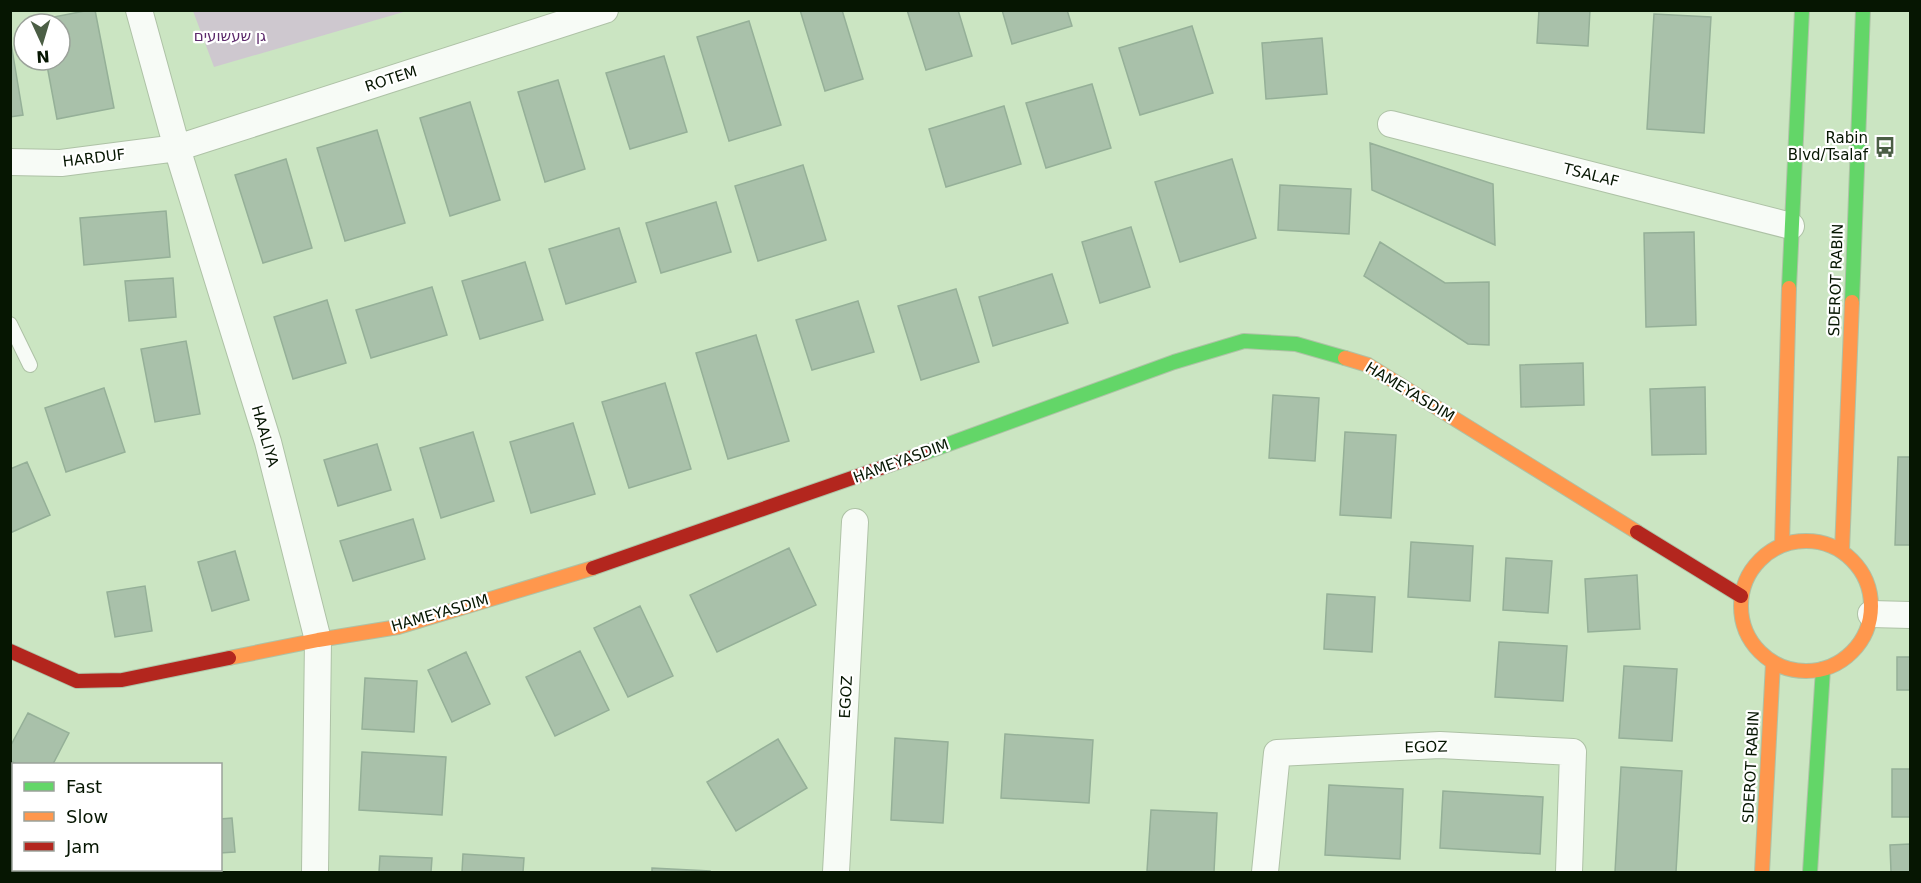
<svg xmlns="http://www.w3.org/2000/svg" width="1921" height="883" viewBox="0 0 1921 883" font-family="'DejaVu Sans',Heebo,sans-serif">
<style>
.green{fill:#cec8cf}
.building{fill:#a9c1aa;stroke:#95b098;stroke-width:1.5}
.lines{fill:none;stroke-linecap:round;stroke-linejoin:round}
.lane-casing{stroke:#aec2a6;stroke-width:16}
.street-casing{stroke:#aec2a6;stroke-width:28}
.fast-casing{stroke:#aec2a6;stroke-width:16}
.slow-casing{stroke:#aec2a6;stroke-width:16}
.jam-casing{stroke:#aec2a6;stroke-width:16}
.lane{stroke:#f7fbf6;stroke-width:14}
.street{stroke:#f7fbf6;stroke-width:26}
.fast{stroke:#63d668;stroke-width:14}
.slow{stroke:#ff974d;stroke-width:14}
.jam{stroke:#b3261e;stroke-width:14}
.labels{text-anchor:middle;dominant-baseline:central;stroke-width:4.5;stroke-linejoin:round;paint-order:stroke}
.park-label{font-size:15px;fill:#5c296b;stroke:#fff}
.street-label{font-size:15px;fill:#061602;stroke:#fff}
.poi-label{font-size:15px;fill:#061602;stroke:#fff;text-anchor:end}
</style>
<rect width="100%" height="100%" fill="#cbe5c2"/>
<!-- green -->
<path class="green" d="M193,11V10L407,11L214,67Z"/>
<!-- building -->
<path class="building" d="M90,10H95L114,108L57,119L46,60H60V24H39L38,20Z
M800,10H842L863,79L825,91Z
M907,10H958L972,56L926,70Z
M1002,10H1067L1072,26L1012,44Z
M1539,10H1590L1588,46L1537,43Z
M1654,14L1711,17L1704,133L1647,129Z
M749,21L781,125L729,141L697,37Z
M1192,26L1213,93L1140,115L1119,48Z
M10,37L23,115L10,117Z
M1322,38L1327,94L1266,99L1262,43Z
M664,56L687,132L630,149L606,73Z
M558,80L585,169L545,182L518,92Z
M1092,84L1111,148L1046,168L1026,103Z
M470,102L500,200L450,216L420,118Z
M1004,106L1021,164L946,187L929,129Z
M377,130L405,223L345,241L317,148Z
M1370,143L1493,184L1495,245L1372,190Z
M286,159L312,248L263,263L235,175Z
M1232,159L1256,238L1180,262L1155,182Z
M803,165L826,240L758,261L735,186Z
M1280,185L1351,189L1349,234L1278,230Z
M716,202L731,252L661,273L646,223Z
M166,211L170,257L84,265L80,218Z
M1131,227L1150,287L1100,303L1082,242Z
M619,228L636,282L566,304L549,249Z
M1694,232L1696,325L1646,327L1644,233Z
M1380,242L1445,283L1489,282V345L1468,344L1364,276Z
M525,262L543,320L480,339L462,281Z
M1052,274L1068,323L993,346L979,297Z
M173,278L176,317L129,321L125,281Z
M432,287L447,335L371,358L356,310Z
M956,289L979,362L921,380L898,306Z
M327,300L346,363L293,379L274,317Z
M858,301L874,352L812,370L796,320Z
M756,335L789,441L728,459L696,353Z
M186,341L200,414L155,422L141,349Z
M1583,363L1584,405L1521,407L1520,365Z
M665,383L691,469L629,488L602,402Z
M1705,387L1706,454L1652,455L1650,389Z
M104,388L125,452L66,472L45,408Z
M1273,395L1319,398L1315,461L1269,458Z
M573,423L595,494L531,513L510,442Z
M473,432L494,501L441,518L420,448Z
M1345,432L1396,435L1391,518L1340,515Z
M377,444L391,490L338,506L324,460Z
M1898,457H1910V545H1895Z
M27,462L50,515L10,533V469Z
M413,519L425,559L353,581L340,541Z
M1411,542L1473,546L1470,601L1408,597Z
M789,548L816,605L717,652L690,595Z
M235,551L249,600L212,611L198,562Z
M1506,558L1552,561L1548,613L1503,610Z
M1637,575L1640,629L1588,632L1585,579Z
M145,586L152,631L115,637L107,592Z
M1327,594L1375,597L1372,652L1324,649Z
M640,606L673,676L628,697L594,628Z
M1499,642L1567,646L1563,701L1495,697Z
M580,651L609,710L555,736L526,677Z
M466,652L490,704L452,722L428,670Z
M1897,657H1910V690H1897Z
M1624,666L1677,669L1672,741L1619,738Z
M365,678L417,681L414,732L362,729Z
M28,713L69,733L53,764H17L10,761V747Z
M1005,734L1093,740L1089,803L1001,798Z
M895,738L948,742L943,823L891,820Z
M778,739L807,788L736,831L707,782Z
M362,752L446,757L442,815L359,810Z
M1621,767L1682,771L1676,872H1615Z
M1892,769H1910V817H1892Z
M1329,785L1403,789L1400,859L1325,855Z
M1443,791L1543,797L1540,854L1440,848Z
M1151,810L1217,813L1214,872L1147,871Z
M232,818L235,852L220,853V819Z
M1910,844V872H1891L1890,845Z
M463,854L524,858L523,872H462Z
M380,856L432,858L431,872H379Z
M652,868L710,871V872H652Z
M75,870H134V872H76Z"/>
<g class="lines">
<defs>
<path id="lane" d="M10,324L30,365"/>
<path id="street" d="M139,10L177,148L268,442L318,640L315,872
M1391,124L1791,226
M10,162L61,163L177,148L605,10
M1871,614L1910,615
M836,872L855,522
M1265,872L1277,753L1440,745L1573,752L1569,872"/>
<path id="fast" d="M1789,288L1802,10
M1852,302L1863,10
M924,453L1174,362L1244,341L1296,344L1345,358
M1810,872L1823,669"/>
<path id="slow" d="M1345,358L1368,365L1637,532
M1741 606a65 65 0 1 1 130 0a65 65 0 1 1-130 0Z
M1782,545L1789,288
M1842,551L1852,302
M229,658L318,640L398,627L593,568
M1762,872L1773,663"/>
<path id="jam" d="M1637,532L1741,596
M593,568L924,453
M10,651L77,681L122,680L229,658"/>
</defs>
<!-- lane casing -->
<use href="#lane" class="lane-casing"/>
<!-- street casing -->
<use href="#street" class="street-casing"/>
<!-- fast casing -->
<use href="#fast" class="fast-casing"/>
<!-- slow casing -->
<use href="#slow" class="slow-casing"/>
<!-- jam casing -->
<use href="#jam" class="jam-casing"/>
<!-- lane -->
<use href="#lane" class="lane"/>
<!-- street -->
<use href="#street" class="street"/>
<!-- fast -->
<use href="#fast" class="fast"/>
<!-- slow -->
<use href="#slow" class="slow"/>
<!-- jam -->
<use href="#jam" class="jam"/>
</g>
<!-- icons -->
<defs>
<symbol id="bus-bare" viewBox="-9 -9 18 18"><path d="M-5-6H5V4H4V6H2V4H-2V6H-4V4H-5ZM-3.5-4V0h7V-4ZM-3.5 1.2v1.5H-2V1.2ZM2 1.2v1.5H3.5V1.2Z" fill="#4b5e45" stroke="#fff" stroke-width="2.5" paint-order="stroke"/></symbol>
</defs>
<g fill-rule="evenodd">
<use href="#bus-bare" x="1870" y="132" width="30" height="30"/>
</g>
<g class="labels">
<!-- park labels -->
<g class="park-label">
<text x="230" y="36">גן שעשועים</text>
</g>
<!-- street labels -->
<g class="street-label">
<text transform="translate(391 79) rotate(-18)">ROTEM</text>
<text transform="translate(94 158) rotate(-7)">HARDUF</text>
<text transform="translate(1591 175) rotate(14)">TSALAF</text>
<text transform="translate(1836 280) rotate(-88)">SDEROT RABIN</text>
<text transform="translate(1410 392) rotate(31)">HAMEYASDIM</text>
<text transform="translate(265 436) rotate(74)">HAALIYA</text>
<text transform="translate(901 461) rotate(-20)">HAMEYASDIM</text>
<text transform="translate(440 613) rotate(-16)">HAMEYASDIM</text>
<text transform="translate(846 697) rotate(-87)">EGOZ</text>
<text transform="translate(1426 747) rotate(-1)">EGOZ</text>
<text transform="translate(1751 767) rotate(-87)">SDEROT RABIN</text>
</g>
<!-- poi labels -->
<g class="poi-label">
<text x="1868" y="138">Rabin<tspan x="1868" dy="17">Blvd/Tsalaf</tspan></text>
</g>
</g>
<!-- border -->
<rect width="1921" height="883" fill="none" stroke="#061602" stroke-width="24"/>
<!-- legend -->
<rect x="12" y="763" width="210" height="108" fill="#ffffff" stroke="#9ba29a" stroke-width="1.5"/>
<rect x="24" y="782" width="30" height="9" fill="#63d668" stroke="#9ba29a" stroke-width="1.5"/>
<text x="66" y="793" font-size="18" fill="#061602">Fast</text>
<rect x="24" y="812" width="30" height="9" fill="#ff974d" stroke="#9ba29a" stroke-width="1.5"/>
<text x="66" y="823" font-size="18" fill="#061602">Slow</text>
<rect x="24" y="842" width="30" height="9" fill="#b3261e" stroke="#9ba29a" stroke-width="1.5"/>
<text x="66" y="853" font-size="18" fill="#061602">Jam</text>
<!-- north arrow -->
<g transform="translate(42 42) rotate(176)"><circle r="28" fill="#ffffff" stroke="#9ba29a" stroke-width="1.5"/>
<path d="M0-4.5L10 22L0 15L-10 22Z" fill="#4b5e45"/>
<text y="-9" font-size="16" font-weight="bold" text-anchor="middle" fill="#061602">N</text>
</g>
</svg>
